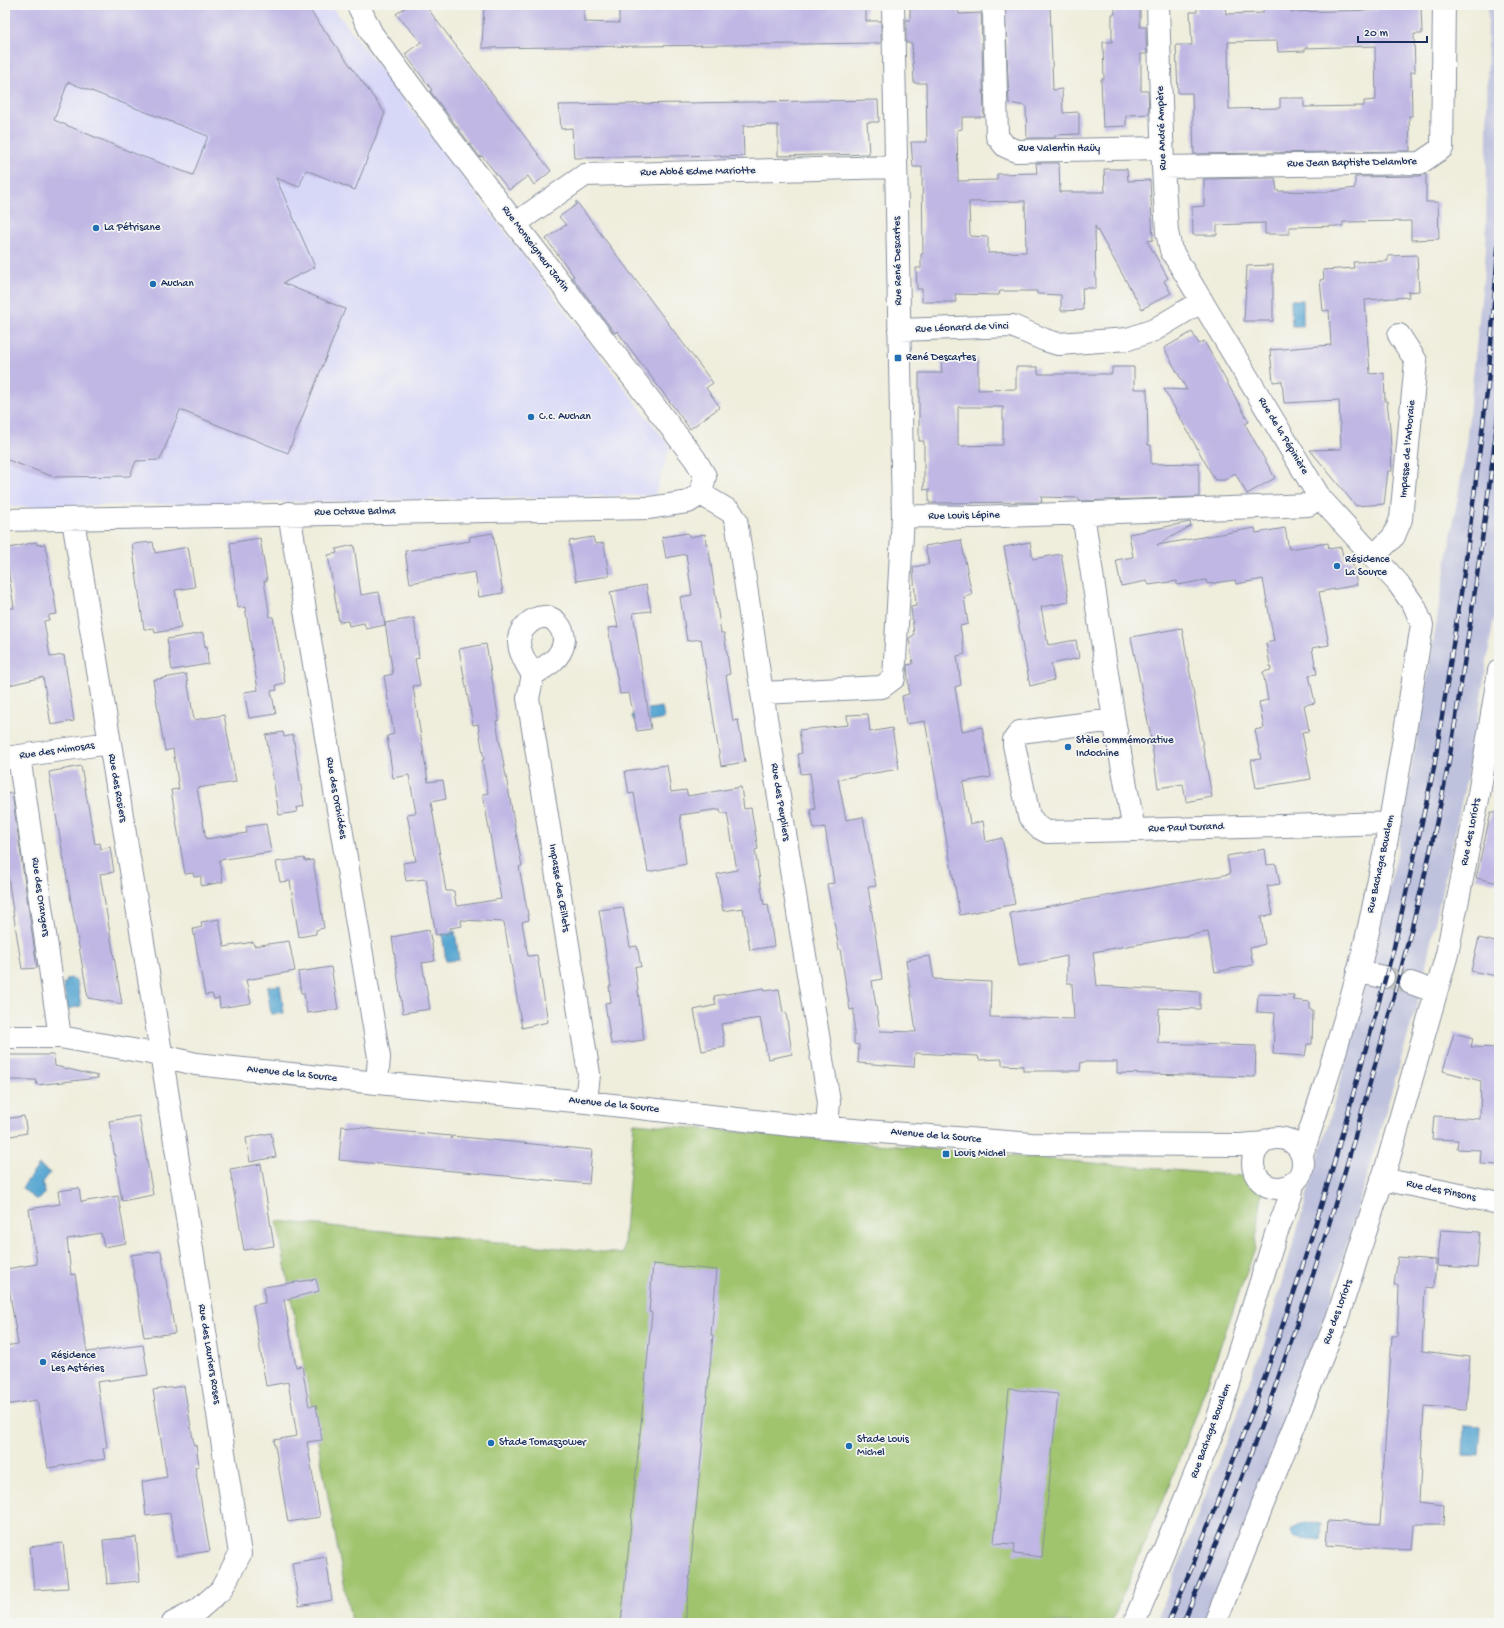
<svg xmlns="http://www.w3.org/2000/svg" width="1504" height="1628" viewBox="0 0 1504 1628" font-family="'Gochi Hand',sans-serif">
<style>
.built{fill:#d7d7f8}
.industrial{fill:#bfc2dd}
.green{fill:#a0c46e;stroke:#5e7a66}
.water{fill:#59a7d2;stroke:#3a6b98}
.building{fill:#c0b7e4;fill-rule:evenodd}
.lines{fill:none;stroke-linecap:round;stroke-linejoin:round}
.minor-tunnel{stroke:#c5c7c2;stroke-width:22;stroke-dasharray:22 11;stroke-linecap:butt}
.minor-casing{stroke:#858e9c;stroke-width:24}
.minor{stroke:#fff;stroke-width:22}
.rail-casing{stroke:#1b2f5e;stroke-width:4.5}
.rail{stroke:#f6f6f2;stroke-width:3;stroke-dasharray:9;stroke-linecap:butt}
.poi-dot{fill:#1f6fb2;stroke:#f6f6f2;stroke-width:1.5}
.labels{text-anchor:middle;dominant-baseline:central;stroke-width:3.5;stroke-linejoin:round;paint-order:stroke}
.street-label{font-size:11px;fill:#1b2f5e;stroke:#f6f6f2}
.poi-label{font-size:11px;fill:#1b2f5e;stroke:#f6f6f2;text-anchor:start}
</style>
<rect width="100%" height="100%" fill="#f6f6f2"/>
<filter id="ink" filterUnits="userSpaceOnUse"><feTurbulence type="fractalNoise" baseFrequency=".025" numOctaves="2"/><feDisplacementMap in="SourceGraphic" scale="8" xChannelSelector="R" yChannelSelector="G"/><feConvolveMatrix kernelMatrix="1 2 1 2 8 2 1 2 1" color-interpolation-filters="sRGB"/></filter>
<filter id="wash" filterUnits="userSpaceOnUse"><feTurbulence type="fractalNoise" baseFrequency=".012" numOctaves="4" result="noise"/><feDisplacementMap in="SourceGraphic" scale="16" xChannelSelector="R" yChannelSelector="G"/><feGaussianBlur stdDeviation="0.9" result="paint"/><feColorMatrix in="noise" values="0 0 0 0 0 0 0 0 0 0 0 0 0 0 0 0 0 1.4 0 .05"/><feComposite in="paint" operator="in"/></filter>
<g filter="url(#wash)">
<rect width="100%" height="100%" fill="#efeddb"/>
<!-- built -->
<path class="built" d="M5,5H331L670,447L655,495L5,507Z"/>
<!-- industrial -->
<path class="industrial" d="M1488,5H1499V585L1473,749L1418,1001L1328,1308L1230,1565L1205,1623H1156L1263,1346L1340,1084L1397,855L1465,454L1486,251Z"/>
<!-- green -->
<path class="green" d="M634,1123L1264,1178L1255,1249L1182,1454L1111,1623H335L351,1621L277,1221L623,1254Z"/>
<!-- water -->
<path class="water" d="M1291,300H1303V326H1292Z
M662,707L664,719L638,724V721L633,720L632,716L636,711Z
M455,931L459,960L446,961L442,933Z
M71,978L77,981L81,1006L68,1009L63,984L66,983L67,979Z
M280,985L284,1013L271,1014L267,987Z
M39,1165L50,1173L43,1182L44,1194L40,1199H35L22,1188Z
M1464,1425L1481,1426L1479,1456L1463,1455Z
M1305,1522L1321,1524L1319,1540L1293,1537L1291,1530L1300,1523Z"/>
<g id="blocks">
<!-- building -->
<path class="building" d="M5,5H306L385,113L355,190L306,170L299,187L276,178L315,267L283,283L345,309L288,453L180,410L160,460L136,461L130,476L54,477L5,459ZM68,82L208,136L193,175L138,155L54,120Z
M409,5H425L551,171L534,185L528,176L509,190L482,156L480,157L430,91L432,90L405,54L421,42L396,14Z
M484,5H584V22L619,23V5H866V21H881V43L482,48Z
M1005,5H1050L1053,90L1062,89L1063,113L1079,112V134L1055,135V138H1027L1026,106L1009,103Z
M1115,5H1140V27H1146V38L1147,54H1141V91H1148L1149,114L1130,115L1126,116V126L1103,127L1101,79H1104L1103,42H1112V14H1115Z
M1197,5H1225L1226,14L1263,13V5H1291V12L1378,10L1377,5L1421,6L1422,34H1414L1415,72H1411L1412,116H1409L1410,151L1194,154L1192,93H1178L1176,45H1192L1190,12H1197ZM1277,41L1278,52L1305,51V48L1375,46L1376,100L1364,101V106L1304,107V98H1280V108L1229,109L1228,42Z
M958,6L959,14L981,13L984,117H962V129L957,130L958,181L997,180V174L1037,173L1036,163H1059L1060,192H1105L1104,169H1127L1128,181L1150,180L1153,240L1147,241L1168,278L1164,281L1171,293L1142,309L1095,226L1096,288H1082L1083,310L1061,311V295L1037,294V291H1000L999,295L955,294L956,302H922V289H917L916,268H921V254H923L922,167H913L911,142H927L926,83H914L912,43H906V20H910V8ZM1025,201L1026,252L988,253V237L970,236L969,202Z
M878,100L879,122H867L869,154L778,156V125L743,126L744,156L720,157V155L574,158L572,128L561,129L559,105Z
M1426,174V202H1438L1439,239L1411,240V221L1343,222V226L1289,227V234H1265V223L1217,225V235H1193L1192,207L1204,206V179L1275,178L1277,191L1326,192L1355,188V177L1420,176Z
M576,201L713,383L706,388L720,407L690,429L617,331L615,333L572,277L574,276L546,239L566,225L559,217L576,205Z
M1417,255L1419,291L1408,292L1409,297L1365,300L1370,374L1384,373L1385,401H1387L1390,428L1392,471H1388L1384,504L1356,506L1310,450L1341,449L1339,400L1284,403L1282,381L1273,382L1270,350L1331,345L1329,310L1323,311L1320,280L1324,279L1323,270L1354,268L1353,262L1388,261V256Z
M1273,265V321H1244L1247,266Z
M1192,332L1199,344L1204,341L1249,422L1245,424L1275,478L1247,494L1235,473L1225,480H1215L1164,389L1187,390L1164,348Z
M941,359H978V390L1016,389V367H1038V374H1112V367H1134V389H1147L1148,445H1151V464L1199,463V497L1079,501V498L1041,497L1042,502L929,503V489L924,490V441H919V373H942ZM958,407H1003V445L958,446Z
M1190,522L1191,526L1157,545L1255,528L1256,533L1285,528L1289,549L1328,543L1329,549L1341,547L1344,561L1352,560L1357,585L1319,592L1329,645L1312,648L1317,674L1309,675L1315,703L1304,705L1309,731L1302,732L1311,779L1256,788L1251,760L1261,759L1255,730L1264,728L1259,702L1268,700L1263,672L1271,670L1266,643L1274,641L1263,579L1236,584L1235,580L1207,584L1206,580L1177,585V581L1149,585L1147,581L1121,586L1116,560L1133,557L1129,534Z
M493,533L503,593L479,597L475,572L410,583L405,551L470,541L469,537Z
M688,533L689,537L705,534L706,544H708L721,633H724L730,674L726,675L733,721L738,720L745,762L721,766L701,639L687,641L680,597L692,595L686,554L666,558L662,537Z
M593,537L595,544L604,543L609,576L576,581L569,541Z
M260,538L267,581H264L270,617H273L285,683L276,685L277,690L271,691L276,714L249,718L244,692L258,690L245,607L238,608L230,543Z
M961,540L972,595L964,597L968,624L960,626L965,654L957,656L961,685L955,687L962,731L982,727L991,777L963,782L970,824L983,821L986,842L1002,838L1015,904L960,915L925,721L906,724L902,696L909,694L907,665L913,664L909,638L914,635L911,607L916,606L913,567L929,564L925,546Z
M36,542L37,545L45,544L57,614L49,615V620L44,621L50,657L64,655L74,721L51,725L43,677L5,686V609L14,608L5,549Z
M153,542L155,553L188,547L195,587L175,590L181,628L155,633L154,628L144,629L132,544Z
M1030,542L1033,559L1061,554L1069,602L1041,607L1048,645L1076,640L1079,658L1051,664L1054,680L1030,686L1004,547Z
M354,545L361,595L379,592L385,625L366,629L364,623L349,626L348,621L339,622L328,555L337,553L336,549Z
M646,585L651,611L633,613L651,729L637,731L629,693L620,694L608,628L618,627L610,592Z
M414,618L419,658L415,659L420,685L413,686L428,782L443,780L446,799L431,802L446,891H454L456,905L458,906L501,899L483,794L488,793L482,760H484L478,724L473,725L459,649L486,644L499,720L496,721L522,866L519,867L529,920L522,922L528,956L537,955L548,1022L522,1028L504,922L461,920L462,926L450,928L451,933L436,935L426,879L406,881L403,863L416,861L407,814L416,813L409,775L393,778L387,736L394,734L384,676L393,674L385,623Z
M1182,628L1212,797L1186,802L1183,784L1158,788L1150,732L1131,637Z
M203,633L205,647L207,646L208,664L172,670L167,639Z
M186,674L194,720L224,715L236,782L197,788L206,839L247,833L246,827L266,824L271,852L219,860L223,882L201,886V876L194,877L193,873L185,874L171,790L179,789L173,749L165,751L153,680Z
M868,714L870,732L892,728L899,769L838,779L846,820L863,817L876,886L868,887L882,979L872,981L880,1031L916,1032L906,960L930,956L934,979L991,982L990,1017L1074,1019L1072,983H1067V956L1019,966L1010,913L1230,874L1227,856L1265,849L1267,865L1276,864L1280,884L1267,886L1273,914L1261,917L1265,944L1250,948L1253,965L1215,972L1208,932L1093,952L1097,986L1200,992V1009L1159,1008L1158,1043L1256,1046L1255,1077L1117,1073V1062H1081L1080,1071H1023V1066L1002,1065V1059L979,1060L978,1056L915,1053L914,1067L858,1063L859,1045L854,1044V1009L850,1010L840,949H839L827,884L834,883L825,827L814,829L810,809L815,808L810,773L801,774L798,754L802,753L799,730L848,725L847,715Z
M283,732L284,737L293,735L304,806L296,808L297,812L279,815L266,735Z
M667,765L671,792L686,790L688,796L741,787L744,809L751,808L758,849L755,850L764,905L768,904L774,946L750,950L743,908L723,911L717,874L737,870L727,813H721L720,809L680,815L686,864L648,872L634,793L629,794L625,771Z
M81,766L95,844L100,843L101,849L110,847L114,872L100,874L122,1004L88,998L56,815L49,772Z
M12,793L37,968L22,969L11,898L5,852V794Z
M1491,812H1499V883L1476,878Z
M304,858L305,861L313,860L324,928L316,930V934L299,937L290,881L280,882L276,862Z
M623,907L630,947L637,946L641,967L635,966L644,1040L611,1044L605,1003L611,1002L609,986H611L599,910Z
M219,919L224,947L253,942L254,946L289,941L295,971L246,980L251,1003L220,1008L219,998L214,999L212,994L205,995L193,929L202,927L201,922Z
M429,930L435,961L422,963L430,1009L403,1013L392,937Z
M1479,938L1499,943V967L1497,976L1471,971Z
M331,967L338,1009L307,1013L304,993H301L298,972Z
M764,988L765,991L779,989L783,1013L786,1012L792,1054L768,1059L760,1018L721,1024L725,1047L702,1051L694,1010L716,1005L714,996Z
M1258,994L1294,995L1293,1000L1310,1002V1010L1313,1011L1312,1044H1307L1305,1056L1273,1054L1275,1013L1257,1012Z
M1454,1033L1473,1038L1471,1047L1499,1048V1165L1480,1164L1481,1150L1457,1149L1458,1140L1432,1139L1434,1116L1480,1119L1481,1081L1443,1071Z
M5,1055H54L55,1066L98,1076V1078L37,1085L36,1080H5Z
M24,1116L27,1133L5,1137V1119Z
M139,1116L153,1195L122,1201L109,1121Z
M342,1126L451,1136V1139L452,1136L592,1150L589,1184L339,1160Z
M271,1133L276,1157L250,1162L246,1138Z
M261,1164L274,1246L244,1250L230,1169Z
M79,1188L81,1202L118,1196L126,1243L104,1247L101,1233L67,1239L71,1275L75,1274L87,1352L143,1345L148,1375L97,1382L107,1447L103,1448L105,1459L48,1468L37,1400L5,1405V1346L18,1344L6,1269L37,1264L29,1209L60,1204L58,1191Z
M1441,1230L1480,1232L1477,1268L1437,1266Z
M161,1251L175,1333L144,1337L131,1255Z
M1398,1257L1436,1260L1434,1288L1425,1287L1422,1351L1470,1357L1466,1409L1424,1406L1419,1502L1444,1505L1443,1525H1414L1412,1550L1326,1545L1328,1521L1380,1524L1392,1336H1397L1398,1318L1399,1285H1394Z
M653,1264L717,1270L711,1335H713L685,1623H621L652,1313L649,1312Z
M316,1279L319,1291L284,1300L296,1367L302,1366L309,1406L316,1405L322,1440L307,1442L320,1517L288,1522L274,1440L297,1436L288,1382L266,1386L253,1305L265,1303L264,1287Z
M184,1386L194,1445H196L199,1466L195,1467L210,1551L177,1556L170,1513L146,1516L142,1482L167,1477L153,1390Z
M1009,1389L1058,1394L1042,1557L1014,1554L1015,1544L994,1543Z
M136,1537L140,1581L107,1584L103,1540Z
M63,1543L68,1588L34,1590L30,1547Z
M326,1557L332,1600L299,1606L292,1563Z"/>
</g>
</g>
<g filter="url(#ink)">
<use href="#blocks" fill-opacity="0" stroke="#858e9c" stroke-width="1"/>
<g class="lines">
<!-- minor-tunnel -->
<path class="minor-tunnel" d="M1383,977L1411,983"/>
<defs>
<path id="minor" d="M358,5L372,34L444,131L695,459L705,476L701,494
M992,5L994,14L997,136L1005,146L1016,151L1162,148
M1158,5L1163,167L1167,232L1171,250L1320,498L1398,583L1415,607L1422,625C1403,741 1387,859 1358,973C1341,1034 1323,1094 1302,1154
M1163,167L1420,163L1442,148L1444,5
M516,223L585,175L896,167
M899,330L1012,326L1045,340L1058,344L1128,339L1154,330L1202,301
M701,494L731,512L736,520L762,693L829,1102L827,1127
M289,513L379,1057L377,1083
M1083,514L1114,720L1134,830L1390,823
M903,516L975,517L1258,507L1308,505L1320,498
M5,520L649,508L688,502L701,494
M73,520L156,1021L240,1554L221,1590L198,1610L173,1623
M1373,557L1394,536L1401,519L1416,361L1399,335
M533,675C523,659 510,638 528,624C532,620 537,617 544,617C548,616 555,620 557,623C568,635 565,650 553,661C547,666 540,670 533,675L528,698L589,1074L586,1102
M762,693L882,687L894,678L903,516L893,5
M1114,720L1020,732L1014,740V745L1029,816L1038,827L1047,832L1134,830
M19,756L60,1037
M6,758L109,743
M1358,971L1383,977
M1411,983L1436,992
M5,1037H60L150,1053L196,1064L377,1083L586,1102L790,1125L1032,1144L1241,1145L1263,1143
M1253 1163a25 25 0 1 1 50 0a25 25 0 1 1-50 0Z
M1382,1179L1499,1203
M1134,1623L1216,1424L1276,1234L1291,1195L1293,1183
M1215,1623L1336,1322L1387,1165L1447,954L1479,794L1499,671"/>
</defs>
<!-- minor casing -->
<use href="#minor" class="minor-casing"/>
<!-- minor -->
<use href="#minor" class="minor"/>
<defs>
<path id="rail" d="M1168,1623L1194,1562L1258,1396L1298,1281L1334,1163L1394,947L1434,768L1465,567L1488,384L1499,236
M1183,1623C1260,1444 1322,1260 1373,1072C1401,973 1428,872 1447,771C1454,735 1458,700 1464,664C1477,578 1489,493 1499,407"/>
</defs>
<!-- rail casing -->
<use href="#rail" class="rail-casing"/>
<!-- rail -->
<use href="#rail" class="rail"/>
</g>
</g>
<!-- markers -->
<g class="poi-dot">
<circle cx="96" cy="228" r="4"/>
<circle cx="153" cy="284" r="4"/>
<rect x="894" y="354" width="8" height="8" rx="2"/>
<circle cx="531" cy="417" r="4"/>
<circle cx="1337" cy="566" r="4"/>
<circle cx="1068" cy="747" r="4"/>
<rect x="942" y="1150" width="8" height="8" rx="2"/>
<circle cx="43" cy="1362" r="4"/>
<circle cx="491" cy="1443" r="4"/>
<circle cx="849" cy="1446" r="4"/>
</g>
<g class="labels">
<!-- street labels -->
<g class="street-label">
<text transform="translate(1162 128) rotate(-92)">Rue André Ampère</text>
<text x="1059" y="149">Rue Valentin Haüy</text>
<text transform="translate(1352 163) rotate(-1)">Rue Jean Baptiste Delambre</text>
<text transform="translate(698 172) rotate(-1)">Rue Abbé Edme Mariotte</text>
<text transform="translate(535 249) rotate(53)">Rue Monseigneur Jarlin</text>
<text transform="translate(898 261) rotate(-91)">Rue René Descartes</text>
<text transform="translate(962 328) rotate(-2)">Rue Léonard de Vinci</text>
<text transform="translate(1283 436) rotate(59)">Rue de la Pépinière</text>
<text transform="translate(1408 449) rotate(-85)">Impasse de l'Arboraie</text>
<text transform="translate(355 512) rotate(-1)">Rue Octave Balma</text>
<text transform="translate(964 516) rotate(-1)">Rue Louis Lépine</text>
<text transform="translate(57 751) rotate(-8)">Rue des Mimosas</text>
<text transform="translate(117 788) rotate(80)">Rue des Rosiers</text>
<text transform="translate(336 798) rotate(80)">Rue des Orchidées</text>
<text transform="translate(780 802) rotate(81)">Rue des Peupliers</text>
<text transform="translate(1186 828) rotate(-2)">Rue Paul Durand</text>
<text transform="translate(1471 832) rotate(-79)">Rue des Loriots</text>
<text transform="translate(1381 864) rotate(-78)">Rue Bachaga Boualem</text>
<text transform="translate(559 888) rotate(81)">Impasse des Œillets</text>
<text transform="translate(40 897) rotate(82)">Rue des Orangers</text>
<text transform="translate(292 1074) rotate(6)">Avenue de la Source</text>
<text transform="translate(614 1105) rotate(6)">Avenue de la Source</text>
<text transform="translate(936 1136) rotate(5)">Avenue de la Source</text>
<text transform="translate(1441 1191) rotate(12)">Rue des Pinsons</text>
<text transform="translate(1338 1312) rotate(-70)">Rue des Loriots</text>
<text transform="translate(209 1354) rotate(81)">Rue des Lauriers Roses</text>
<text transform="translate(1211 1431) rotate(-70)">Rue Bachaga Boualem</text>
</g>
<!-- poi labels -->
<g class="poi-label">
<text x="104" y="228">La Pétrisane</text>
<text x="161" y="284">Auchan</text>
<text x="906" y="358">René Descartes</text>
<text x="539" y="417">C.c. Auchan</text>
<text x="1345" y="560">Résidence<tspan x="1345" dy="13">La Source</tspan></text>
<text x="1076" y="741">Stèle commémorative<tspan x="1076" dy="13">Indochine</tspan></text>
<text x="954" y="1154">Louis Michel</text>
<text x="51" y="1356">Résidence<tspan x="51" dy="13">Les Astéries</tspan></text>
<text x="857" y="1440">Stade Louis<tspan x="857" dy="13">Michel</tspan></text>
<text x="499" y="1443">Stade Tomaszower</text>
</g>
</g>
<!-- margin -->
<rect width="1504" height="1628" fill="none" stroke="#f6f6f2" stroke-width="20"/>
<!-- scale -->
<path d="M1358 36v6h69v-6" fill="none" stroke="#1b2f5e" stroke-width="2"/>
<text x="1364" y="36" font-size="12" fill="#1b2f5e" stroke="#f6f6f2" stroke-width="3" paint-order="stroke">20 m</text>
</svg>
